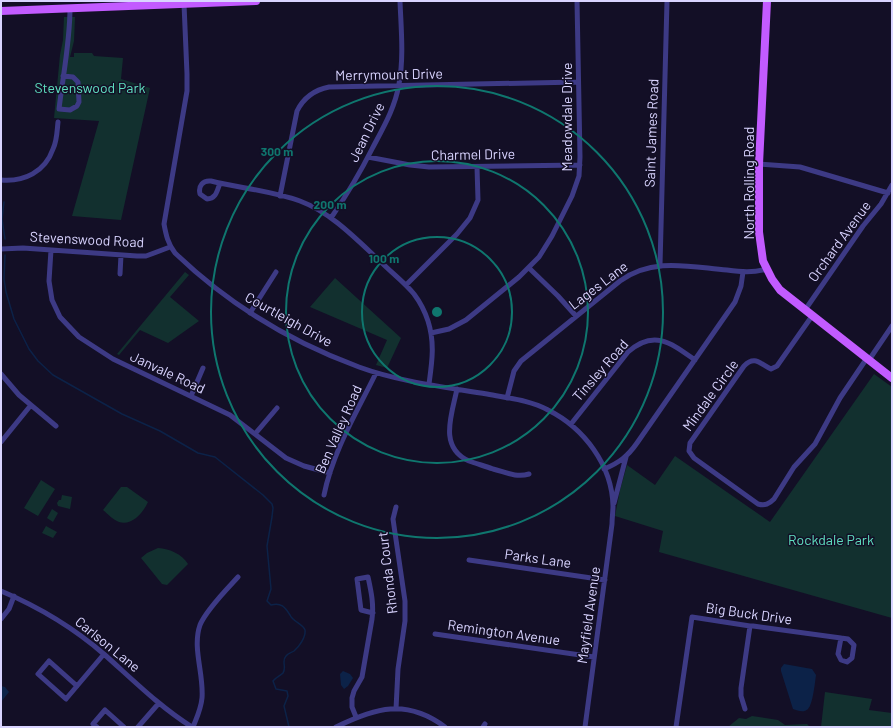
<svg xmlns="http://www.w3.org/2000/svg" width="893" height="728" viewBox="0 0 893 728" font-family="Barlow,sans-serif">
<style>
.green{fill:#12302f}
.water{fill:#0c2248}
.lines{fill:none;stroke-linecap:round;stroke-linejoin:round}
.stream{stroke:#0c2248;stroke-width:1.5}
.street{stroke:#3d3a85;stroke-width:5}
.primary{stroke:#c25bff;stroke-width:8}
.ring{fill:none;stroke:#0f766e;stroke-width:2}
.labels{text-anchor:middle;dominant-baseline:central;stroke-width:3;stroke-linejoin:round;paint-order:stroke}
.street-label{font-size:14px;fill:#d9d4ff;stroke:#130f26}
.park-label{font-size:14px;fill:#5fe0c0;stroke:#130f26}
.centre{fill:#0f766e;stroke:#130f26;stroke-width:2}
.ring-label{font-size:12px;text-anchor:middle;font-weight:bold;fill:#0f766e;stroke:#130f26;stroke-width:3;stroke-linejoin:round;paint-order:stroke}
</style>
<rect width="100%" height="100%" fill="#130f26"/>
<!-- green -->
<path class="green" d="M64,17H75L74,41L70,57H74V53H92L94,56L123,58L121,79L150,88L121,220L72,216L99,121L54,118L60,55L63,40Z
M185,272L189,275L170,297L199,321L168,343L140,330L119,355L117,354Z
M335,278L401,338L387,368L376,365L387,340L310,307Z
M874,374L892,387V618L659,552L663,531L615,516L620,490L627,465L655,485L675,456L770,522Z
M41,480L55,489L38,516L24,508Z
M121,487H127L148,502C143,513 132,526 119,522C112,519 108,514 103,510Z
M62,495L72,497L70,509L58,506L57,503L59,500H61Z
M52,509L58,513L53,522L47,518Z
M46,526L57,532L53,538L42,533Z
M158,548C170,549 182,554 188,564L167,585L162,584L141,558L147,553Z
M825,692L872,699L869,710L892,713V727H821Z
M752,716L778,720L785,725L807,724L810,727H728L739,718L746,719Z"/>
<!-- water -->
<path class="water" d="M784,664L812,669L816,675C815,682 813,704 808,709C804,713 798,711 793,709L781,671V668Z
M343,671L350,674L353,678L348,686L344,689L341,685L340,674Z
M1,686L5,687L9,692L1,702Z"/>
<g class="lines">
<!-- stream -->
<path class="stream" d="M4,202L2,219L5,239
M5,255L4,279L6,292L14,319L29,349L38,361L53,375L122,414L160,431L198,453L215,457L263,495L272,504L273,508L272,517L267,546L271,589L267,601L271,605C281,602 285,607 290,615C293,622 303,624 305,630C306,637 299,647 294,651C291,653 288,653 286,656C281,661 287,667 283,673C280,676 276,677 273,681L276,689L287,691L288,696L284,706L289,727"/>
<!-- street -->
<path class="street" d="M184,4L187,74V91L164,224C166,235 168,244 175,253C228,304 291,342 359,367C400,382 445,387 487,394C507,398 530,400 548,410C584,428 612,465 613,506C613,512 612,518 612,524L585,727
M63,76L73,77L78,82L79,102L77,106L70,110L59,109C63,75 70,42 70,8
M368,157L410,165L429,167L580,165
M759,164L800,167L888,193
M1,180C24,182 45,172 53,149C57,141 57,131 58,122
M220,183C217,191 216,199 207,199L200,194C198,186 203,180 211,181C240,188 272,191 300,201C332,213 357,240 382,263C392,273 405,283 414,294C420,302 425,312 428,321C435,343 432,362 429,384
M280,196L297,111C304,97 314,90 329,87L578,82
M331,218C346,196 360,173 372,149C383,128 395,108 399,84C404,57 401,28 400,1
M1,249L23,248L137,256H146L170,247
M51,250L49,281L52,300L60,317L79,337L113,359L230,415L286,458L304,466L330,473
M660,265L667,1
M529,268L558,296L576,316
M120,274L121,255
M406,285L457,234L470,218L478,200L477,167
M805,310L863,226L881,204L892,185
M250,313L276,272
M812,316L777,366L771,369C760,364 755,355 744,366L690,443L689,451L694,458L758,504C765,506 769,504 774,499L794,467L815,444L840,398L867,358
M431,333L449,329L466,320L519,277L539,257L552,236L572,196L579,176L580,157L577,1
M869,360L892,326
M1,374L19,395L56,426
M457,389C452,414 438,447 469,461C477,464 485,466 493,469C505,472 516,478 529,474
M191,396L203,368
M507,398L514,371L521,361L620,281C653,257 690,267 727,270C741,272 753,273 767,269
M571,424L628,352C654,329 671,343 695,360
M255,434L277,408
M1,442L31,405
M604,469C619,463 628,456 637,443L735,302L741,286L743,272
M324,495C333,451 357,412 376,373
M614,503L626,457
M396,507L393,519L394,526L405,601V621L398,669L396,709
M469,560L605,580
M1,591C39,607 74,628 105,655C133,680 160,707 192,727
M1,619L9,609L14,596
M435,634L594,657
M77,686L49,661L38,674L66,699L104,654
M745,709L741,696V688L750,626
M356,717L352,707V698L354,691L362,677L372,619C374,604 371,591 368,577L357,579L361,610L373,613
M97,727L93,724L105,710L124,727
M138,727L159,703
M193,727C197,717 201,709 202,698C204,674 192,648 200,625C206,610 227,589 238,577
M336,727C375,708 406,698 445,727
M483,727L485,724
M676,727L692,617L750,626H753L841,638L848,639L854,645L852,658L847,662L841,660L838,654L841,638"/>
<!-- primary -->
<path class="primary" d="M767,1L759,164V232L763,261L772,279L780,290L892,378
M1,11L256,1"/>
</g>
<!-- distance rings -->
<g class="ring">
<circle cx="437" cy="312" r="75"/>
<circle cx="437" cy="312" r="151"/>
<circle cx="437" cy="312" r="226"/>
</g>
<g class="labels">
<!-- street labels -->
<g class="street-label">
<text transform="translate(389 74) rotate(-1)">Merrymount Drive</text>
<text transform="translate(566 117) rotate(-90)">Meadowdale Drive</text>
<text transform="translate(366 132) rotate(-64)">Jean Drive</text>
<text transform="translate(651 133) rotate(-88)">Saint James Road</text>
<text transform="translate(473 154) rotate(-1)">Charmel Drive</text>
<text transform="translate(748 183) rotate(-90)">North Rolling Road</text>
<text transform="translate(87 239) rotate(3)">Stevenswood Road</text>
<text transform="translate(839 241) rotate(-54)">Orchard Avenue</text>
<text transform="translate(598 285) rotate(-37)">Lages Lane</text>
<text transform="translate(289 319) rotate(29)">Courtleigh Drive</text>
<text transform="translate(600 370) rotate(-49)">Tinsley Road</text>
<text transform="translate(168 372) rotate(25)">Janvale Road</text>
<text transform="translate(710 395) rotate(-54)">Mindale Circle</text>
<text transform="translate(338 429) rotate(-66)">Ben Valley Road</text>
<text transform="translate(538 558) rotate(8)">Parks Lane</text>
<text transform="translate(387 573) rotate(-97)">Rhonda Court</text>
<text transform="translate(749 613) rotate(8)">Big Buck Drive</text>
<text transform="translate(588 615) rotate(-82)">Mayfield Avenue</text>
<text transform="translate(504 632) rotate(8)">Remington Avenue</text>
<text transform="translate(108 644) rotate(39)">Carlson Lane</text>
</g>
<!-- park labels -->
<g class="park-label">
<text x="90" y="87">Stevenswood Park</text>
<text x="831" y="539">Rockdale Park</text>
</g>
</g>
<circle cx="437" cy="312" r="6" class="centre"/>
<g class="ring-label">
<text x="277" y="156">300 m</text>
<text x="330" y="209">200 m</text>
<text x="384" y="263">100 m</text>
</g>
<!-- border -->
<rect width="893" height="728" fill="none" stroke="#d9d4ff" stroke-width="4"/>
</svg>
